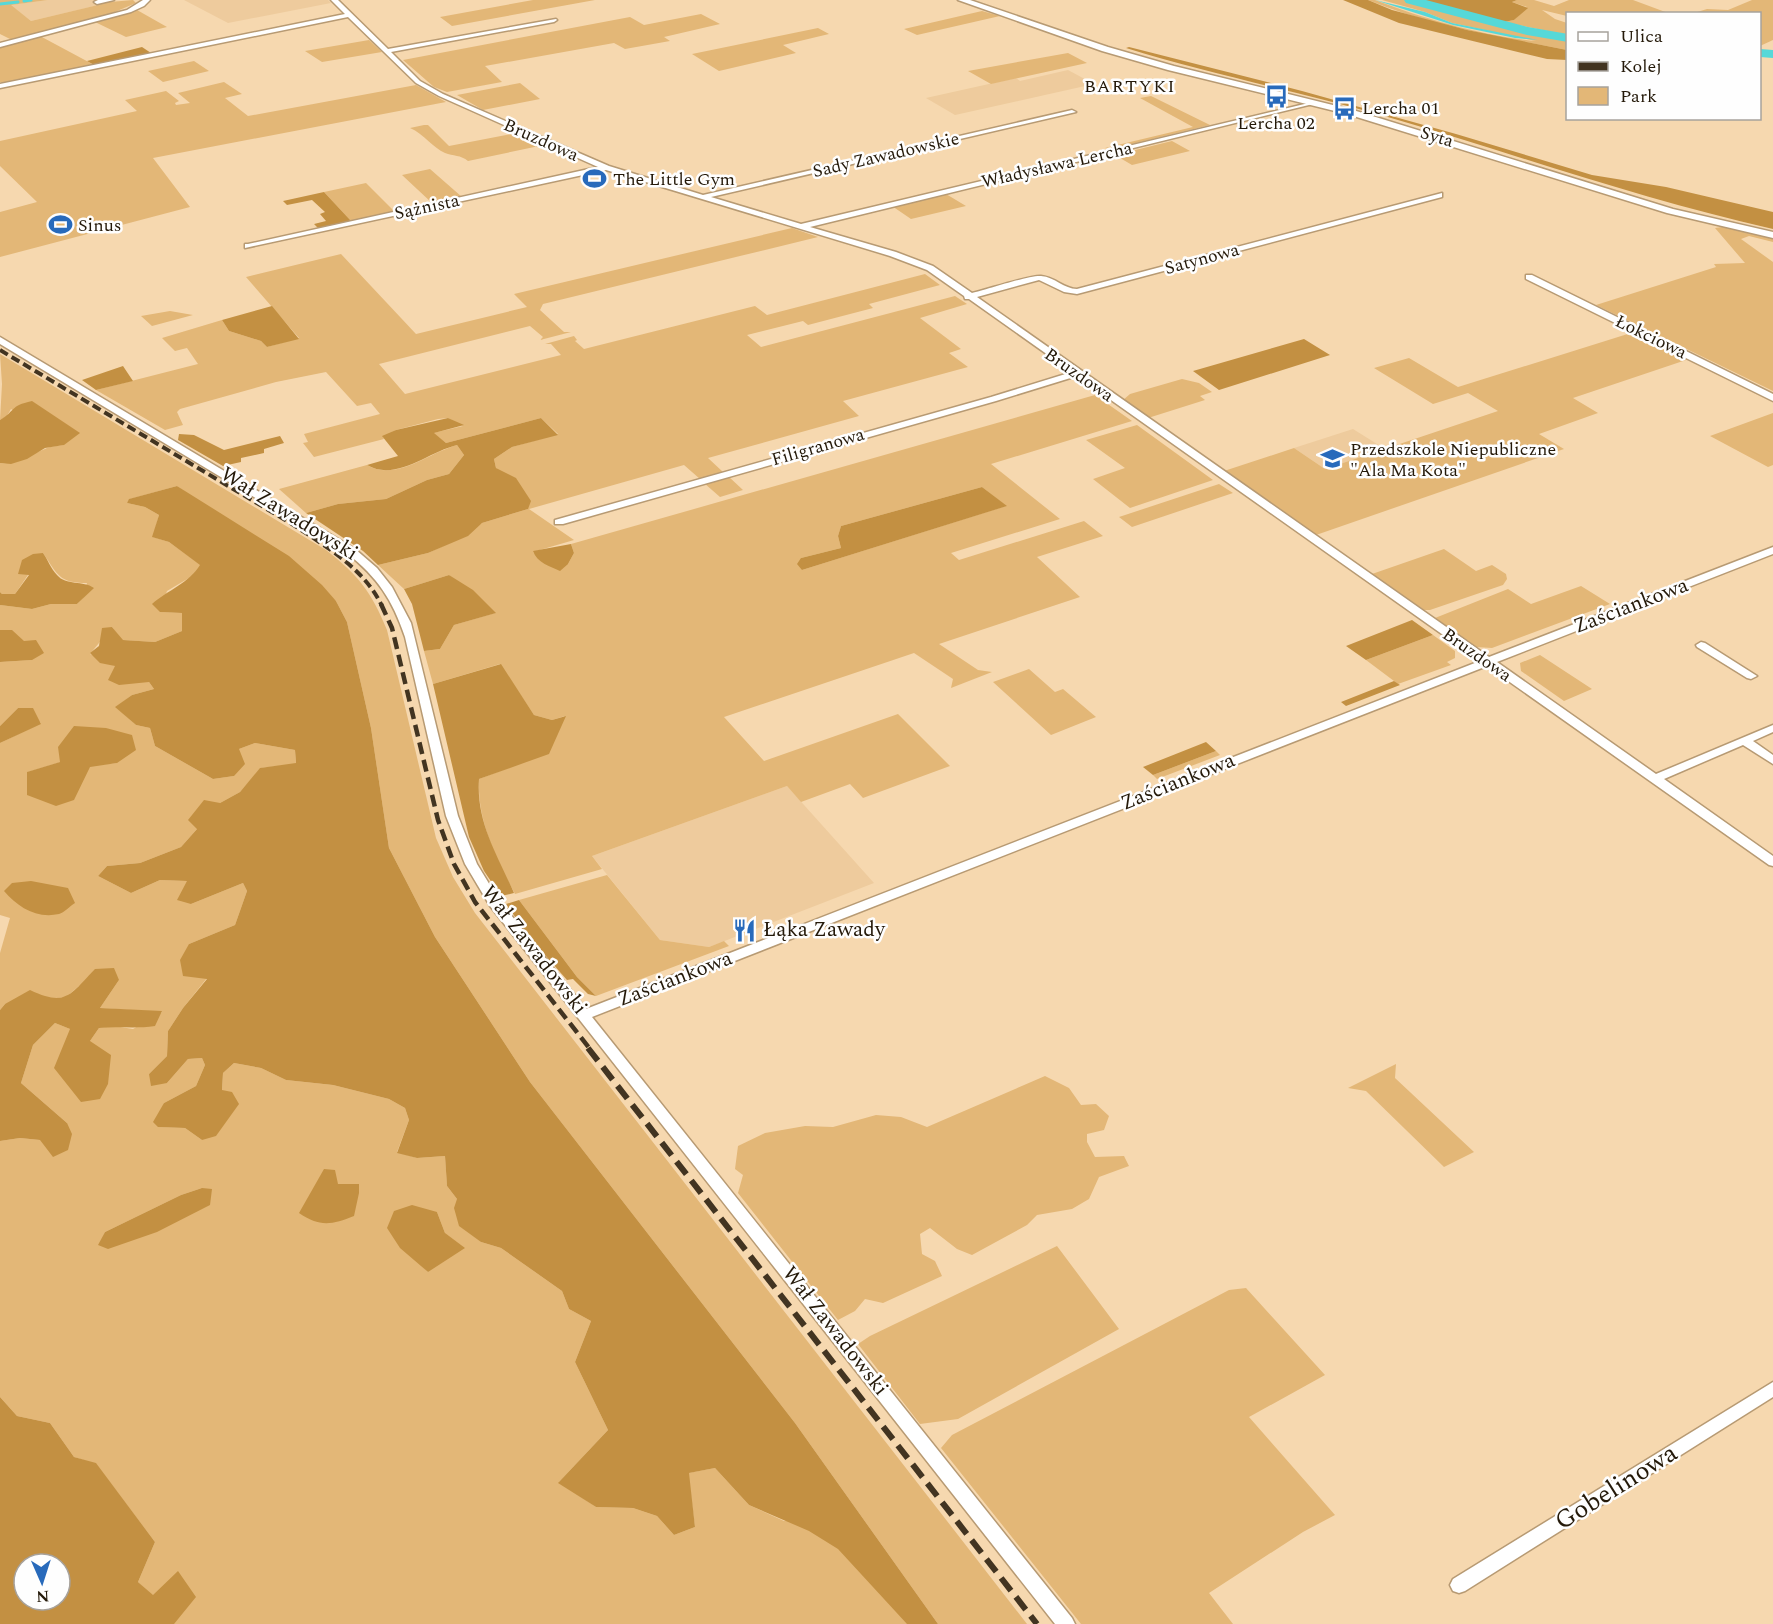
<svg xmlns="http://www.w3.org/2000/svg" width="1773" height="1624" viewBox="0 0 1773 1624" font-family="Spectral,serif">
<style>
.built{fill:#eecb9d}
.green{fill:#e3b777;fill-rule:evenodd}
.forest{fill:#c39042;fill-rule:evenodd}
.water{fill:#56d8d8}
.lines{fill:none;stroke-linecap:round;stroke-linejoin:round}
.stream{stroke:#56d8d8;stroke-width:3}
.river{fill:#56d8d8;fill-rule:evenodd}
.minor-casing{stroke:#b79a73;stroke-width:3}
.tertiary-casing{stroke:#b79a73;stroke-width:3}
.minor{fill:#fff;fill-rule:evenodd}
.tertiary{fill:#fff;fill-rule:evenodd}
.rail-far2{stroke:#423421;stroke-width:4;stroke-dasharray:9 4.5;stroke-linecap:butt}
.rail-far1{stroke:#423421;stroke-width:4.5;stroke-dasharray:12 6;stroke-linecap:butt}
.rail{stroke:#423421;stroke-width:6;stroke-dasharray:16 8;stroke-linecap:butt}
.labels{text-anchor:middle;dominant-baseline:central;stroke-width:5;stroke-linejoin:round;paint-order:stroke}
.far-neighbourhood-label{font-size:18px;letter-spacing:1.5px;fill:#241909;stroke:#fefefe}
.far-poi-label{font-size:18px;fill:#241909;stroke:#fefefe;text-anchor:start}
.far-street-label{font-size:18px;fill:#241909;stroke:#fefefe}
.street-label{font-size:21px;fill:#241909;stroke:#fefefe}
.poi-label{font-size:21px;fill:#241909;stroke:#fefefe;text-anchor:start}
.near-street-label{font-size:26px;fill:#241909;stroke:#fefefe}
</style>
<rect width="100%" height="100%" fill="#f6d8af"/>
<!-- built -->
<path class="built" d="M48,0H96L99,5L31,21L10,5Z
M184,0H328L331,3L228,23Z
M1068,70L1094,84L955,115L926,98L1016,78L1020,81Z
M1353,429L1385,449L1325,469L1294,448Z
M787,786L874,883L709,947L660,940L592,856Z"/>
<!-- green -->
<path class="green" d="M0,0H48L11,5L31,21L98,5V3L133,0L136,3L110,14L12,40L0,34Z
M533,0H595L452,26L440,17Z
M1368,0H1375C1425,19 1483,36 1536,41L1452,23L1425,12L1382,0H1406L1524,31L1567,39V50C1500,37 1431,26 1368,0Z
M1517,0H1534L1554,6L1569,0H1633L1668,13L1568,14L1567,16L1542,10L1555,19L1567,23V35L1504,22L1514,20L1527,7L1512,2Z
M1752,0H1773V40L1760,46V14L1694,13L1707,9L1728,10Z
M137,10L167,27L126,37L95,22Z
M982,11L1000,16L917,35L904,29Z
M701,14L720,24L664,37L670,41L625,49L614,43L485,66L502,82L447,92L434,87L403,60L630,17L644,25Z
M818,28L829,34L783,45L796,53L719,71L692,54Z
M40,36L96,66L4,84L0,82V46Z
M369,40L382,52L322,62L305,51Z
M1068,53L1087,63L991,84L968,71Z
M194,61L209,71L163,82L148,71Z
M224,82L242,94L225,98L248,116L416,85L446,102L153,158L190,207L0,257V212L37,202L0,166V141L137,111L125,100L166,91L179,101L175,103L176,105L190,103L178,93Z
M520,83L540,99L483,110L457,95Z
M1151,96L1210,125L1111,149L1105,148L1193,127L1140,98Z
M424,125H428L449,146L516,133L544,145L468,161C461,155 453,156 445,153C433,148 424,134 410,128Z
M1172,141L1190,151L1132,165L1115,155Z
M430,169L462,197L432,203L402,175Z
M366,183L396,213L352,222L324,192Z
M946,194L966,206L911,219L892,206Z
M1722,227L1773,239V242L1749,236L1741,239L1773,262V391L1596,305L1716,267L1714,264L1745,263L1715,228Z
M792,228L818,237L543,304L540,310L564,332H571L540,340L543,337L530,326L379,364L405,394L561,355L551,344H545L574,336L577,340L575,341L584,349L755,306L767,315L925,274L940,285L869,304L873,308L808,325L803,321L747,335L761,347L955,296L967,304L920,318L961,349L949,353L968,367L843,401L859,416L708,458L723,472L700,479L684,465L529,509L574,540L533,552L568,564L574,553L571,544L1095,395L1132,421L991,464L1060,519L951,553L959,560L1084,521L1103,536L1037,557L1080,597L939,644L978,670L992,672L951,688L953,679L914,653L724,717L764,761L898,714L950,766L863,798L850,784L801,802L787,786L592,856L602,869L515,894C496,859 477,820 479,779L513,766L565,716L552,720L534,715L500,664L433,684L424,651L440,649L454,625L495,613L449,575L404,589L378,565L428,553L452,542L482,523L528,509L496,468L494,459L512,447L558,434L541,418L446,443L433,433L463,426L448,418L438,419L396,430L383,437L384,439L314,457L303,443L308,442L304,434L380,414L371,403L357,406L326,372L276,382L180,409L177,412L183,425L165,430L96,390L198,364L187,348L175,351L162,338L222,320L229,331L261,341L267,347L299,338L246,277L341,254L416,334L527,307L514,294ZM982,487L1006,506L802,570L801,558L841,548L838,536L841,526Z
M170,311L193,315L152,326L141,316Z
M1634,332L1689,359L1573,398L1598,413L1539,434L1564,449L1316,535L1224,471L1294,448L1325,469L1498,411L1468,393L1433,404L1374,368L1409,358L1458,387Z
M0,354L326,550C359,576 371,591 387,630L436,838L453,877L475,913L1027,1624H938L795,1423L530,1082L435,937L389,848L371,728L347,622L336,601L177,486L130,499L127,503L145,507L159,515L153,537L169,542L201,565L194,575L167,591L160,612L183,613L182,631L155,642L122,640L112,627L90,654L149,682L154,689L132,695L116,707L136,725L150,728L155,746L213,779L234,776L239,749L255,743L295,750L296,764L261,768L240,792L220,803L181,847L140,863L107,866L98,876L131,893L160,880L187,881L191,904L243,883L247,891L235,925L189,944L207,978L183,1008L168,1031L167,1056L149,1074L167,1083L188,1059L202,1058L205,1065L196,1086L164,1103L159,1127L185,1128L202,1140L222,1091L223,1073L234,1063L261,1068L286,1080L333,1085L389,1099L405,1108L409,1120L397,1152L417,1158L445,1156L447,1186L457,1199L481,1242L501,1248L562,1291L569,1309L591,1321L575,1362L608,1430L559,1482L596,1507L633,1508L657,1516L674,1535L695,1527L688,1473L715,1468L749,1505L784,1521L839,1514L914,1624H174L152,1595L138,1582L155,1542L96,1464L74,1457L50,1423L17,1416L0,1397V1141L20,1138L40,1140L67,1123L21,1083L33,1045L55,1023L70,1029L90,1041L99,1028L114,1026L133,1029L162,1012L100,1008L119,980L79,986L66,997L5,1004L0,1010V953L10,918L0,915V743L41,723L18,708L0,726V662L32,660C25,643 20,631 0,630V605L32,609L51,604H77L83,598L87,583C59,583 58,575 43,553L15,594H2L0,592V463C19,465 28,455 45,449C50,446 58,446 64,445L11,409L7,416L0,420L2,384ZM61,762L117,763L28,772ZM202,1188L99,1245L105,1232L181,1195ZM437,1212L445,1233L428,1272L421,1265Z
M1182,379L1199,383L1212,392L1200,396L1205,400L1148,418L1122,401L1130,394Z
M1773,413V465L1768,467L1710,436Z
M1137,425L1213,480L1130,508L1093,479L1125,468L1086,440Z
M457,445L464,455L449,474L427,480L386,499L338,504L306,513L279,489L367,465C396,482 428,453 457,445Z
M728,476L743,490L720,497L704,483Z
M1219,484L1233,493L1132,527L1119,517Z
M1444,549L1476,571L1492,565L1506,574L1507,579L1503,585L1430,610H1424L1372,574Z
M1581,586L1610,604L1492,648L1476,647L1435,618L1508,589L1531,604Z
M1433,635L1455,651V658L1447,662L1451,665L1398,684L1366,660Z
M1540,655L1592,689L1564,701L1521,671L1520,663Z
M1029,669L1055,692L1063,689L1096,717L1051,735L993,682Z
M1216,751L1220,755L1157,779L1153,775Z
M607,875L660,940L709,947L724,941L729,946L596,996L577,977L519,900Z
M1396,1064L1395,1078L1474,1152L1444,1167L1366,1091L1348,1088Z
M1045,1076L1069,1088L1081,1105L1096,1104L1109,1116L1104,1130L1087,1134V1142L1095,1157L1124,1156L1129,1166L1099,1177L1089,1199L1072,1209L1037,1215L1027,1225L972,1255L957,1249L930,1228L920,1234L922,1254L935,1261L942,1276L883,1303L865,1299L855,1311L838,1320L738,1193L743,1175L735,1169L738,1146L765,1133L805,1126L833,1127L876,1115L901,1117L927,1127Z
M1057,1246L1119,1329L958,1419L920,1424L858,1344L870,1336Z
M1246,1288L1325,1375L1249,1417L1335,1515L1303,1532L1209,1593L1233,1624H1081L941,1448L952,1435L1229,1290Z"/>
<!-- forest -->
<path class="forest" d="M1343,0H1368L1392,10L1467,30L1567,50V60L1547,59L1399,23Z
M1419,0H1517L1512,2L1528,8L1514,20L1504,22Z
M142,47L154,55L96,66L87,61Z
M1129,47L1302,91L1456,134L1592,175L1666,187L1773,212V229C1640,199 1512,153 1381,115C1296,91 1210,74 1126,48Z
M324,192L352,222L319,229L314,224L326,221L320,214L325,212L312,200L287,205L283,201Z
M272,306L299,339L267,347L261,341L229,331L222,320Z
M1304,339L1330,355L1219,390L1193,371Z
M123,366L133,381L96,390L82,380Z
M32,401L80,433L64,445L45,448L27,459L11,464L0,463V420C16,411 9,406 32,401Z
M448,418L464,425L434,433L446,443L541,418L558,435L512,447L494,459L496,468L516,478L531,501L528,509L482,523L468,536L428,553L378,565L363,551L306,513L338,504L386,499L427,480L449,474L464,455L457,445C428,452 396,482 367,465L398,456L382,436L396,430Z
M179,434L194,435L224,450L280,436L284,443L264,449V453L241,458V462L223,466L178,440Z
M177,486L289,556L322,585L336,601L347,622L371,728L389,848L435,937L530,1082L795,1423L938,1624H907L838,1549L809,1531L749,1505L715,1468L689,1473L695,1527L674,1535L657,1516L633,1508L596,1507L558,1483L608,1430L575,1362L591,1321L569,1309L562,1291L501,1248L481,1242L459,1226L454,1208L457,1199L447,1186L445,1156L417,1158L397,1153L409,1120L405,1108L389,1099L333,1085L286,1080L261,1068L234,1063L223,1073L222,1090L232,1092L239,1104L216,1136L202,1140L185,1128L158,1127L153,1122L164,1103L196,1086L205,1065L202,1058L188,1059L167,1083L151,1086L149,1074L167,1056L168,1031L183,1008L207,979L183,976L180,960L189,944L235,925L247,891L243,883L191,904L177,900L187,881L160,880L131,893L98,876L107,866L140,863L181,847L197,829L188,820L204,800L220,803L240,792L260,768L296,763L295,750L255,743L239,749L245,764L234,776L213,779L155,746L150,728L136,725L115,707L132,695L154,689L149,682L119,685L108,680L115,666L100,663L90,653L99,646L102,628L112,627L123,640L155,642L182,631V613L160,612L152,604C167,591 190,582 200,565L169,542L152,537L159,515L145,507L127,503L129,499Z
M982,487L1007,506L802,570L797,564L801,558L841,548L838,536L841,526Z
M571,544L574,553L568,564L560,571C550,566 537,563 533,551Z
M43,553C48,560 51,569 57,575C66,586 83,580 94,588L77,604H51L32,609L0,605V592L2,594H15L29,575L18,574L22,560L33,554Z
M449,575L473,590L496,613L454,625L440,649L424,651L412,604L404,589Z
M1412,620L1433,635L1366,660L1346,646Z
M0,630H12L24,641L36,640L44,653L32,660L0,662Z
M501,664L534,715L552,720L566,716L549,754L479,779C476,822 497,854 514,893L501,896L484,871L469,837L433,684Z
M1394,681L1400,685L1346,706L1341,702Z
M18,708H33L41,724L0,743V726Z
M74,726L106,728L132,735L136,750L117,763L90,767L74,800L56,806L27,795V772L60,762L58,747Z
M1206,742L1216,751L1153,775L1143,767Z
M31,881L68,888L75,903C70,906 64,913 59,914C36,919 18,907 4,891L12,883Z
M519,900L577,977L596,996L588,994L573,979L567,980L530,938L506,904Z
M114,968L119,980L100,1008L162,1011L155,1026C135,1029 118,1026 99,1028L90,1041L111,1055L108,1084L100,1099L81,1102L54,1068L70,1029L55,1023L33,1045L21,1083L67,1123L72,1134L68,1150L53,1157L40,1140L20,1138L0,1141V1010L5,1004L30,990C66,1007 70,995 95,969Z
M324,1169L335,1170L338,1184H359V1193L354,1216C332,1225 319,1227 299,1213Z
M202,1188L212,1189L210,1205L157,1232L108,1249L98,1245L105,1232L181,1195Z
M412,1205L437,1212L445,1233L465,1248L428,1272L400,1248L387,1228L394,1211Z
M0,1397L17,1416L50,1423L74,1457L96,1463L155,1542L138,1582L153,1595L178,1571L196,1597L174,1624H0ZM24,1564H60V1600H24Z"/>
<!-- water -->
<path class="water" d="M1375,0L1425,12L1452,23L1538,40L1515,38L1453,25Z"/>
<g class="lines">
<!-- stream -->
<path class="stream" d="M24,1L31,0
M0,4L18,2"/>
<!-- river -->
<path class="river" d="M1404,0H1426L1528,27L1568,34V42L1527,35L1406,3Z
M1760,49L1773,50V58L1760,57Z"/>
<defs>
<path id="minor" d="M114,0L97,4L94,2L98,0Z
M143,0H150L144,6L131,12L0,47V43L127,10Z
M331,0H338L388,49L556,19L557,20L554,22L391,52L420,81L443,94L609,166L703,195L1072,110L1076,112L711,197L801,224L1313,102V104L810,227L896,252L933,266L972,293C986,290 1029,275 1041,276C1055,277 1064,289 1077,289L1442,193V197L1077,294L1064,292L1039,280L977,297L1489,657L1773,547V554L1497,662L1656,774L1773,725V732L1753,741L1773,755V764L1743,745L1664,779L1773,856V866L1769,865L1487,666L592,1017L1072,1618L1075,1624H1055L490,906L465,864L446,816L405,637C392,599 378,578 347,553L0,344V337L355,549L377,568L392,587L411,623L458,816L477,864L499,900L586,1009L1480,661L1077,376L996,401L563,524H555V520L991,397L1072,372L969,299H965L964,296L927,270L890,256L606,170L245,248V244H248L598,167L439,96L416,83L348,17L0,88V84L345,14Z
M1526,275H1532L1773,394V401L1526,279Z
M1701,642L1705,643L1757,676L1751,679L1747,678L1697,647L1696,645Z
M1773,1382V1397L1465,1591L1459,1593L1453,1591L1450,1585L1453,1579Z"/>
<path id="tertiary" d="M958,0H970L1108,47L1174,66L1353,110L1673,209L1773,232V238L1667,213L1347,114L1168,70L1102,51Z"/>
</defs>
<!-- minor casing -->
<use href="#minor" class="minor-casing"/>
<!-- tertiary casing -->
<use href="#tertiary" class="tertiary-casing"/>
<!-- minor -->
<use href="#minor" class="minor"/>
<!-- tertiary -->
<use href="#tertiary" class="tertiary"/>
<!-- rail-far2 -->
<path class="rail-far2" d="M0,350L292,524C325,546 364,568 382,606"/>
<!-- rail-far1 -->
<path class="rail-far1" d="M381,604L392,628L438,820L454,864L475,902L590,1049"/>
<!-- rail -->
<path class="rail" d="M588,1048L1037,1624"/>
</g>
<!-- icons -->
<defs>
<symbol id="bus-bare" viewBox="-9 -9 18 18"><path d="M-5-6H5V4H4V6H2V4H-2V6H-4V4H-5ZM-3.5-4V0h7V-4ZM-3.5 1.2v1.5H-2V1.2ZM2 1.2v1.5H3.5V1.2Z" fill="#286abb" stroke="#fefefe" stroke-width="2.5" paint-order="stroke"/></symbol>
<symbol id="stadium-bare" viewBox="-9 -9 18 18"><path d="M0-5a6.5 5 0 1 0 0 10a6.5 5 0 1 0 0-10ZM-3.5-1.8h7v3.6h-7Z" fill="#286abb" stroke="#fefefe" stroke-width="2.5" paint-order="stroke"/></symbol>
<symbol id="school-bare" viewBox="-9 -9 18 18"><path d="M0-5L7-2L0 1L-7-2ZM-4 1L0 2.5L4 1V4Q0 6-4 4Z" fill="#286abb" stroke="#fefefe" stroke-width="2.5" paint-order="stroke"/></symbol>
<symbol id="restaurant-bare" viewBox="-9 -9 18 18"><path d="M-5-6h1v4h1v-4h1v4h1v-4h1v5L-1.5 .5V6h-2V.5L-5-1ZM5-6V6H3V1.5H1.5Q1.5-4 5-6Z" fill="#286abb" stroke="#fefefe" stroke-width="2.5" paint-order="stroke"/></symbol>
</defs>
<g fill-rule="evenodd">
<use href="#bus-bare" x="1260" y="80" width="33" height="33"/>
<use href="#bus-bare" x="1328" y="92" width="33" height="33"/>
<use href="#stadium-bare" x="578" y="162" width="33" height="33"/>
<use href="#stadium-bare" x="44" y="208" width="33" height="33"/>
<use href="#school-bare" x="1316" y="442" width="33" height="33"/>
<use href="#restaurant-bare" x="728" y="914" width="33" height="33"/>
</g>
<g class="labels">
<!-- far-neighbourhood labels -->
<g class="far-neighbourhood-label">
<text x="1130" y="86">BARTYKI</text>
</g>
<!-- far-poi labels -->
<g class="far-poi-label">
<text x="1362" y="108">Lercha 01</text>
<text x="1276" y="123" text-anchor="middle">Lercha 02</text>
<text x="613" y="179">The Little Gym</text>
<text x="78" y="225">Sinus</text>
<text x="1350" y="449">Przedszkole Niepubliczne<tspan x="1350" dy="21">"Ala Ma Kota"</tspan></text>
</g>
<!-- far-street labels -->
<g class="far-street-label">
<text transform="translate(1437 137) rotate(17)">Syta</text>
<text transform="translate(541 140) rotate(24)">Bruzdowa</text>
<text transform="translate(886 155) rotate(-13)">Sady Zawadowskie</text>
<text transform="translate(1057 165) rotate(-13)">Władysława Lercha</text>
<text transform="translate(427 207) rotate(-12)">Sążnista</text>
<text transform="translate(1202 259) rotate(-15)">Satynowa</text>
<text transform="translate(1651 337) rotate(26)">Łokciowa</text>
<text transform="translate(1079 375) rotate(35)">Bruzdowa</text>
<text transform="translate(818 447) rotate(-16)">Filigranowa</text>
<text transform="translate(1477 655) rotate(35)">Bruzdowa</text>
</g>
<!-- street labels -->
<g class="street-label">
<text transform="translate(289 514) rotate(32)">Wał Zawadowski</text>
<text transform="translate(1631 606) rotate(-21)">Zaściankowa</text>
<text transform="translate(1178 782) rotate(-22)">Zaściankowa</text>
<text transform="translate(534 950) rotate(52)">Wał Zawadowski</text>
<text transform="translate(675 979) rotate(-21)">Zaściankowa</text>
<text transform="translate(835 1331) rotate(52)">Wał Zawadowski</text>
</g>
<!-- poi labels -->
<g class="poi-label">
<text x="763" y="930">Łąka Zawady</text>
</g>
<!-- near-street labels -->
<g class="near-street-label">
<text transform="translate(1616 1487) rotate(-32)">Gobelinowa</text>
</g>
</g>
<!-- legend -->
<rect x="1566" y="12" width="195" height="108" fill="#fefefe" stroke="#a7a29c" stroke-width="1.5"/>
<rect x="1578" y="32" width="30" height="9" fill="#ffffff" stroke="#a7a29c" stroke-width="1.5"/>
<text x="1620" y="42" font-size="18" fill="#241909">Ulica</text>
<rect x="1578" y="62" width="30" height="9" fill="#423421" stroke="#a7a29c" stroke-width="1.5"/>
<text x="1620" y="72" font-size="18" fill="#241909">Kolej</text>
<rect x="1578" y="87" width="30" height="18" fill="#e3b777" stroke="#a7a29c" stroke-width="1.5"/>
<text x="1620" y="102" font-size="18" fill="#241909">Park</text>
<!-- north arrow -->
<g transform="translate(42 1582) rotate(177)"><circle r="28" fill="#fefefe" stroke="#a7a29c" stroke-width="1.5"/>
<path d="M0-4.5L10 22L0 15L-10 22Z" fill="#286abb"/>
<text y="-9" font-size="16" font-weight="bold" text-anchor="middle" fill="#241909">N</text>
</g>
</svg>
